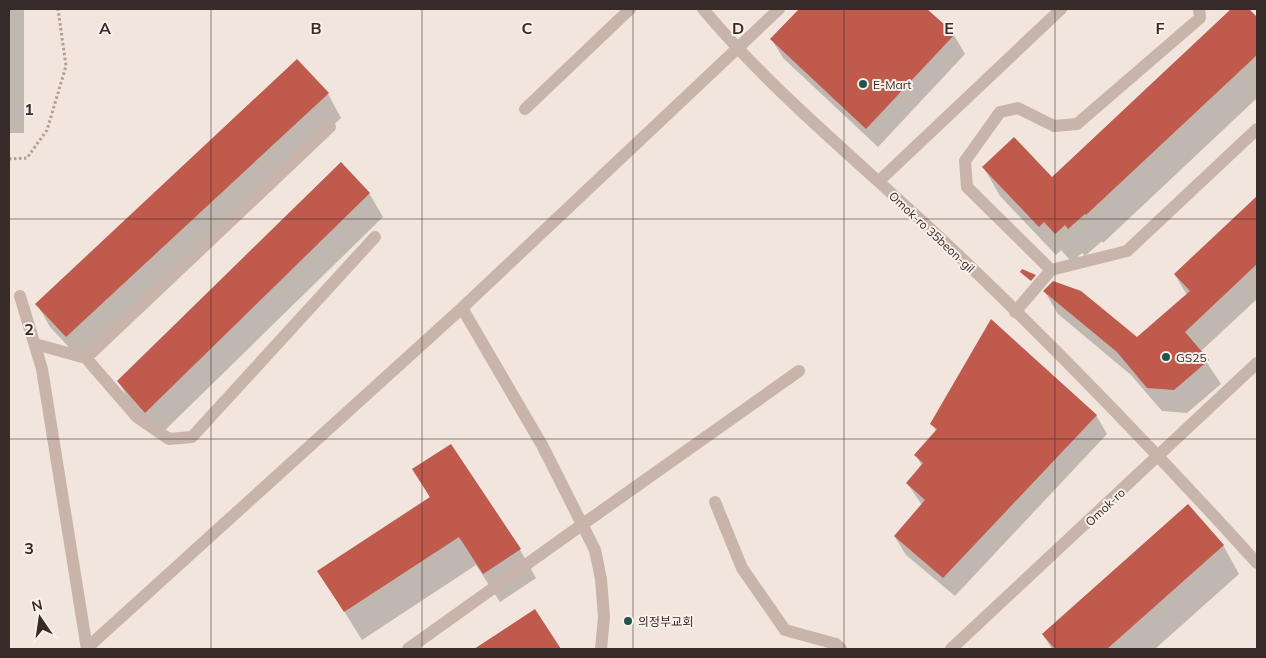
<svg xmlns="http://www.w3.org/2000/svg" width="1266" height="658" viewBox="0 0 1266 658" font-family="Mulish,'Noto Sans KR',sans-serif">
<style>
.shadow{fill:#0003}
.building{fill:#bf5a4d}
.lines{fill:none;stroke-linecap:round;stroke-linejoin:round}
.path{stroke:#b49e94;stroke-width:3;stroke-dasharray:2.5 2.5;stroke-linecap:butt}
.lane{stroke:#c8b4aa;stroke-width:12}
.street{stroke:#c8b4aa;stroke-width:12}
.grid{fill:none;stroke:#362b29;stroke-width:1;stroke-opacity:0.55}
.poi-dot{fill:#215552;stroke:#f9f0e9;stroke-width:2}
.labels{text-anchor:middle;dominant-baseline:central;stroke-width:4;stroke-linejoin:round;paint-order:stroke}
.poi-label{font-size:12px;fill:#362b29;stroke:#f9f0e9;text-anchor:start}
.street-label{font-size:12px;fill:#362b29;stroke:#f9f0e9}
.grid-label{font-size:16px;text-anchor:middle;font-weight:bold;fill:#362b29;stroke:#f9f0e9;stroke-width:4;stroke-linejoin:round;paint-order:stroke}
</style>
<rect width="100%" height="100%" fill="#f1e5dd"/>
<!-- shadow -->
<path class="shadow" d="M9,9H24V133H9Z
M801,9H925L954,35L965,54L878,147L783,58L772,40Z
M1233,9H1247L1257,19V98L1103,243L1102,241L1085,256L1082,253L1072,262L1061,250L1056,255L1000,196L984,168L1052,179Z
M328,94L341,118L81,360L50,327L37,304Z
M369,193L383,217L160,435L132,405L118,381Z
M1257,198V299L1200,352L1221,384L1187,413L1162,411L1131,375L1058,314L1045,292L1137,339L1187,295L1175,275Z
M1096,415L1107,434L955,596L906,555L895,537L922,505L907,483L922,466L916,455L936,431L932,424Z
M414,469L520,550L536,578L500,602L476,565L362,640L319,571L430,498Z
M1223,545L1239,574L1155,649H1052L1043,635Z
M534,611L560,649H477Z"/>
<!-- building -->
<path class="building" d="M799,9H927L955,34L866,129L770,39Z
M1231,9H1249L1257,17V55L1086,215L1085,214L1068,229L1065,225L1055,234L1044,222L1039,227L982,167L1014,137L1052,177Z
M297,59L329,93L66,337L35,304Z
M341,162L370,193L145,413L117,381Z
M1257,196V264L1185,332L1209,360L1174,390L1147,388L1117,352L1043,291L1053,281L1081,291L1137,337L1190,291L1174,274Z
M1022,269L1036,275L1031,281L1020,272Z
M991,319L1097,415L943,578L894,536L925,500L906,483L923,463L914,455L937,429L930,424Z
M451,444L521,549L483,574L459,537L344,612L317,571L430,497L412,469Z
M1188,504L1224,545L1107,649H1055L1042,634Z
M535,609L561,649H474Z"/>
<g class="lines">
<!-- path -->
<path class="path" d="M9,159L27,158L47,130L66,66L58,9"/>
<!-- lane -->
<path class="lane" d="M525,109L630,9
M1051,270L967,187L965,161L1000,112L1018,108L1054,126L1077,124L1200,18L1199,9
M1015,312L1051,270L1127,251L1257,129
M35,344L86,358L330,127
M86,358L137,417L169,439L192,437L375,237
M715,502L742,568L785,630L836,644L841,649
M408,649L583,524"/>
<!-- street -->
<path class="street" d="M703,9C777,97 869,170 952,249C1058,350 1159,455 1257,563
M879,181L1061,9
M20,296L42,369L87,649
M462,308L542,445L595,550L601,579L604,617L601,649
M583,524L799,371
M87,648L462,308L779,9
M951,649L1257,363"/>
</g>
<!-- grid -->
<path class="grid" d="M211,9V649M422,9V649M633,9V649M844,9V649M1055,9V649M9,219H1257M9,439H1257"/>
<!-- markers -->
<g class="poi-dot">
<circle cx="863" cy="84" r="5"/>
<circle cx="1166" cy="357" r="5"/>
<circle cx="628" cy="621" r="5"/>
</g>
<g class="labels">
<!-- poi labels -->
<g class="poi-label">
<text x="873" y="84">E-Mart</text>
<text x="1176" y="357">GS25</text>
<text x="638" y="621">의정부교회</text>
</g>
<!-- street labels -->
<g class="street-label">
<text transform="translate(932 232) rotate(43)">Omok-ro 35beon-gil</text>
<text transform="translate(1105 507) rotate(-43)">Omok-ro</text>
</g>
</g>
<g class="grid-label">
<text x="105" y="34">A</text>
<text x="316" y="34">B</text>
<text x="527" y="34">C</text>
<text x="738" y="34">D</text>
<text x="949" y="34">E</text>
<text x="1160" y="34">F</text>
<text x="29" y="115">1</text>
<text x="29" y="335">2</text>
<text x="29" y="554">3</text>
</g>
<!-- border -->
<rect width="1266" height="658" fill="none" stroke="#362b29" stroke-width="20"/>
<!-- north arrow -->
<g transform="translate(40 618) rotate(347)" stroke="#f9f0e9" stroke-width="4" paint-order="stroke">
<path d="M0-4L9 19L0 12L-9 19Z" fill="#362b29"/>
<text y="-8" font-size="14" font-weight="bold" text-anchor="middle" fill="#362b29">N</text>
</g>
</svg>
